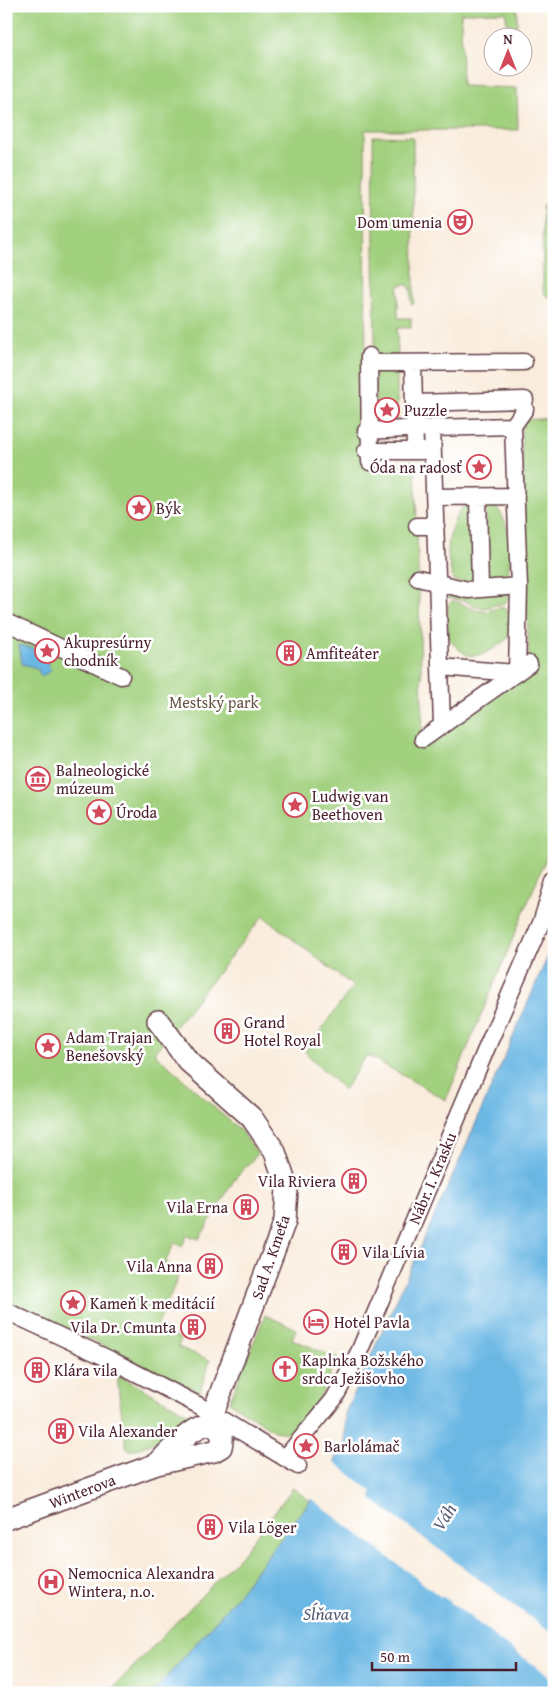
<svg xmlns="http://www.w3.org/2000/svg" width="560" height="1699" viewBox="0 0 560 1699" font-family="'Gentium Book Plus',serif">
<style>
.green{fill:#a1d07e;stroke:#767854}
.water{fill:#6ab7e4;stroke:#5a6b88}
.pier{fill:#f9ecdc}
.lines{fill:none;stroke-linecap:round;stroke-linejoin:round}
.pedestrian-casing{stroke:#643e46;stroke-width:19}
.minor-casing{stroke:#643e46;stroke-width:24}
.pedestrian{stroke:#fff;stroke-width:16}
.minor{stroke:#fff;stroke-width:21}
.labels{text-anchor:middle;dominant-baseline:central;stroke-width:5;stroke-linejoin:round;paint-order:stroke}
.poi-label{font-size:16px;fill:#4a1f2b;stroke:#fff;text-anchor:start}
.park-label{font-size:16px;fill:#645444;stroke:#fff}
.street-label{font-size:16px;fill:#4a1f2b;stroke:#fff}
.water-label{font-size:18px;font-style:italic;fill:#575c75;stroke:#fff}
</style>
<rect width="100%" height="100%" fill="#fff"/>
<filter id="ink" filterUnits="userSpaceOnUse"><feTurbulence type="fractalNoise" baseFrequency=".02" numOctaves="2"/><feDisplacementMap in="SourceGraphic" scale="10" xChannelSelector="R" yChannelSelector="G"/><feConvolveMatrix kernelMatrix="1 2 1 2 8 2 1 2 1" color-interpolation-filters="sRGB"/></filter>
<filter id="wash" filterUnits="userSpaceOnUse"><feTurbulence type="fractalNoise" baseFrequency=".0096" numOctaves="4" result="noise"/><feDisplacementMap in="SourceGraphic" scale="20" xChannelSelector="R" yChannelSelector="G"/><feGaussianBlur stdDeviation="1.12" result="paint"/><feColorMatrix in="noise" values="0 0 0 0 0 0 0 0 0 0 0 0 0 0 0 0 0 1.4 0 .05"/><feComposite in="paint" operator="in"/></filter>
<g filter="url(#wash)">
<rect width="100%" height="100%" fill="#f9ecdc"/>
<!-- green -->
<path class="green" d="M6,6H517V37H507L506,12L461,13L462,86L517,88L518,130H365L366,426L370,462L415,461L423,738L529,664L521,420L554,418V839L446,1100L367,1055L344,1090L305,1052L353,986L263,916L154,1053L241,1131L258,1154L236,1177L199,1239L187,1235L182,1246L174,1243L165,1263L181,1270L156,1329L181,1339L178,1347L210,1360L200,1392L6,1300Z
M373,136L413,137L414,304H411V290L409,286L404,284L399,286L398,290V318H411V328H397L398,356H375Z
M549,199H554V298C547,298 543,294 543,288L542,207Z
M375,369H397V426H375Z
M490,502C504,510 511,536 511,552C511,561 508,570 507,579L486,581V504Z
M468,503H471L477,574L469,585L453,580C451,571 448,561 448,552C448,537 454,510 468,503Z
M452,590L509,594L508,599L504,603L485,608H479L465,601L448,598V595Z
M452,601C463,602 470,610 480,611C490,613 496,605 508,609L511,622L508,638C498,646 482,659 468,655C461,653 454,644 449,639C447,627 447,617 448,605Z
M265,1315L296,1329L292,1339L337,1358L310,1420L298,1430L288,1433L274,1431L229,1402Z
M120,1376L189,1414C180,1435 154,1442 134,1450H129L126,1446L118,1387V1377Z
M293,1488L310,1501L232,1602L153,1693H108L241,1555Z"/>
<!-- water -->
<path class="water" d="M19,645L41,650L51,671L41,676L37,668L22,664Z
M554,942V1685L549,1693H153L232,1602L310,1501L345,1444V1413L458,1164Z"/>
<!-- pier -->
<path class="pier" d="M332,1460L370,1490L372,1493L371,1499L554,1635V1679H551L540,1669L493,1636V1634L442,1596L441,1597L309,1497Z"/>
</g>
<g filter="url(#ink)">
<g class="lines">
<defs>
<path id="pedestrian" d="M369,356L370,462
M369,363L524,362
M413,363L415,451
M414,403L525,400
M513,426L432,428L440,667L517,673L519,586L513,426L525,409
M366,431L425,428
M366,451H426
M435,497L516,496
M478,497L480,589
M417,526H436
M418,578L468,590L519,586
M6,622L121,676
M440,667L442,725
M423,739L529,664
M6,1311L109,1359L198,1405L298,1466
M285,1458L334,1399L359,1352L487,1047L541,923L554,882"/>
<path id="minor" d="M158,1021L188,1061L252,1118L275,1152L287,1188L285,1221L209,1424
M6,1519L157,1464L214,1451L221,1447C223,1439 223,1434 217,1428C202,1413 168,1453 157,1464"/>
</defs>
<!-- pedestrian casing -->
<use href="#pedestrian" class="pedestrian-casing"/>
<!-- minor casing -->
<use href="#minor" class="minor-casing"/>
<!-- pedestrian -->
<use href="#pedestrian" class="pedestrian"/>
<!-- minor -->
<use href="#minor" class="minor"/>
</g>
</g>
<!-- icons -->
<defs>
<symbol id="theatre-ring" viewBox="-11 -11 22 22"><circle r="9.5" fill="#fff" stroke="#d1495b" stroke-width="1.5"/><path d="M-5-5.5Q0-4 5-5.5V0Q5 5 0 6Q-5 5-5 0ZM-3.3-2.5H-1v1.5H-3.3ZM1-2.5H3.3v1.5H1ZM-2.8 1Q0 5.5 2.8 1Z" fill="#d1495b"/></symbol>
<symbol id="sight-ring" viewBox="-11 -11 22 22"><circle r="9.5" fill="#fff" stroke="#d1495b" stroke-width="1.5"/><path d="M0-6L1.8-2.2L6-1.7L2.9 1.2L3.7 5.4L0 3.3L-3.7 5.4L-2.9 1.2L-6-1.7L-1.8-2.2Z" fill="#d1495b"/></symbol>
<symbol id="building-ring" viewBox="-11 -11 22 22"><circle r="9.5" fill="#fff" stroke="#d1495b" stroke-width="1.5"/><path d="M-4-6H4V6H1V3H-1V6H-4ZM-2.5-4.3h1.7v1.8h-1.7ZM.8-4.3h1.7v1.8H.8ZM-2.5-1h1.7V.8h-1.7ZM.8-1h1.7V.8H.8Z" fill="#d1495b"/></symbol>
<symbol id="museum-ring" viewBox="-11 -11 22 22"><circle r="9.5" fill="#fff" stroke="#d1495b" stroke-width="1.5"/><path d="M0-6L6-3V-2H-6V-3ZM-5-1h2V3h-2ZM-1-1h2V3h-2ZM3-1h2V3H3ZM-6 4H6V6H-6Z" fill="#d1495b"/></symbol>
<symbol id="hotel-ring" viewBox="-11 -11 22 22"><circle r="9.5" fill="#fff" stroke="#d1495b" stroke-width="1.5"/><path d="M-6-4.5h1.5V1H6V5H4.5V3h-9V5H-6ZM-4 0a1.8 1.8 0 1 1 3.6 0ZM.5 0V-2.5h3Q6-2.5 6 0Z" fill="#d1495b"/></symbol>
<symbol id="church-ring" viewBox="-11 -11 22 22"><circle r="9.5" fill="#fff" stroke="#d1495b" stroke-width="1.5"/><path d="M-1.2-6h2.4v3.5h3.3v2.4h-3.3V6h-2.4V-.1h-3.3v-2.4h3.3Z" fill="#d1495b"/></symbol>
<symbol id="hospital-ring" viewBox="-11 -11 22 22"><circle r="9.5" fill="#fff" stroke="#d1495b" stroke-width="1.5"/><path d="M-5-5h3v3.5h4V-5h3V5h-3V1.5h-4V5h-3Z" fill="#d1495b"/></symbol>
</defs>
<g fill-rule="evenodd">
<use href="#theatre-ring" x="446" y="208" width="28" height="28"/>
<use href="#sight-ring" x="373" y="396" width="28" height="28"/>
<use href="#sight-ring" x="465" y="453" width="28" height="28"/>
<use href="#sight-ring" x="125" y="494" width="28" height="28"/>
<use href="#sight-ring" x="33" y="637" width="28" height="28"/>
<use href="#building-ring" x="275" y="639" width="28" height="28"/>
<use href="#museum-ring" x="24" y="765" width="28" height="28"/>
<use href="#sight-ring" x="281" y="791" width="28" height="28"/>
<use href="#sight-ring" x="85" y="798" width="28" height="28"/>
<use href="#building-ring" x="213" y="1017" width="28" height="28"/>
<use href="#sight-ring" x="34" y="1032" width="28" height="28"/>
<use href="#building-ring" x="340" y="1167" width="28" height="28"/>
<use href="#building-ring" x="232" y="1193" width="28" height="28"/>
<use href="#building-ring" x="330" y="1238" width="28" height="28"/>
<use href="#building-ring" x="196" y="1252" width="28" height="28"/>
<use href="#sight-ring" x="59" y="1289" width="28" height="28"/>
<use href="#hotel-ring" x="302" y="1308" width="28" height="28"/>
<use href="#building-ring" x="179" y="1313" width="28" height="28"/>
<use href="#church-ring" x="271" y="1355" width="28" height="28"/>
<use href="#building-ring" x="23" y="1356" width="28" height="28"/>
<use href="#building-ring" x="47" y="1417" width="28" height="28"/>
<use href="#sight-ring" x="292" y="1432" width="28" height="28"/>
<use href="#building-ring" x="196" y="1513" width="28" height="28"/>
<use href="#hospital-ring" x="37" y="1568" width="28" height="28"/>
</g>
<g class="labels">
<!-- poi labels -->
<g class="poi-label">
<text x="442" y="222" text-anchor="end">Dom umenia</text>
<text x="404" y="410">Puzzle</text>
<text x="462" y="467" text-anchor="end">Óda na radosť</text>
<text x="156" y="508">Býk</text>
<text x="64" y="642">Akupresúrny<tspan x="64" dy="18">chodník</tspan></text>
<text x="306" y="653">Amfiteáter</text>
<text x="56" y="770">Balneologické<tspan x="56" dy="18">múzeum</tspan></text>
<text x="312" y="796">Ludwig van<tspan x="312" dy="18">Beethoven</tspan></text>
<text x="116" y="812">Úroda</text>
<text x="244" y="1022">Grand<tspan x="244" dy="18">Hotel Royal</tspan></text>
<text x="66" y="1037">Adam Trajan<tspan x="66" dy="18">Benešovský</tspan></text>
<text x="336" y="1181" text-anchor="end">Vila Riviera</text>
<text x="228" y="1207" text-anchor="end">Vila Erna</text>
<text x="362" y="1252">Vila Lívia</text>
<text x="192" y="1266" text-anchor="end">Vila Anna</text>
<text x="90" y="1303">Kameň k meditácií</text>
<text x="334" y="1322">Hotel Pavla</text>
<text x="176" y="1327" text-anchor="end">Vila Dr. Cmunta</text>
<text x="302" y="1360">Kaplnka Božského<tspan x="302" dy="18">srdca Ježišovho</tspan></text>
<text x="54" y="1370">Klára vila</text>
<text x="78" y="1431">Vila Alexander</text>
<text x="324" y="1446">Barlolámač</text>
<text x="228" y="1527">Vila Löger</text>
<text x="68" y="1573">Nemocnica Alexandra<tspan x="68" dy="18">Wintera, n.o.</tspan></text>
</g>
<!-- park labels -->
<g class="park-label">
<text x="214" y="702">Mestský park</text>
</g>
<!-- street labels -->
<g class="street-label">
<text transform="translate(432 1178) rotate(-67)">Nábr. I. Krasku</text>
<text transform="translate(270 1257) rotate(-71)">Sad A. Kmeťa</text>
<text transform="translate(82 1491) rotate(-21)">Winterova</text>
</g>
<!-- water labels -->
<g class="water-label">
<text transform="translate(444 1517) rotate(-58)">Váh</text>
<text x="326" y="1613">Sĺňava</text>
</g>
</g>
<!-- margin -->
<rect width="560" height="1699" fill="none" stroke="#fff" stroke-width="25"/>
<!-- north arrow -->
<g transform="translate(508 52)"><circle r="24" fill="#ffffff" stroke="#b7a5aa"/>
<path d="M0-4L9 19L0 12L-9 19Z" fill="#d1495b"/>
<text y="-8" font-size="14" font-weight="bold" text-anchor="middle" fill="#4a1f2b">N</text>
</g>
<!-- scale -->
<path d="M372 1662v8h144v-8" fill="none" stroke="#4a1f2b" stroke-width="2.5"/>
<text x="380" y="1662" font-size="15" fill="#4a1f2b" stroke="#ffffff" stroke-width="4" paint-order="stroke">50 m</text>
</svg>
